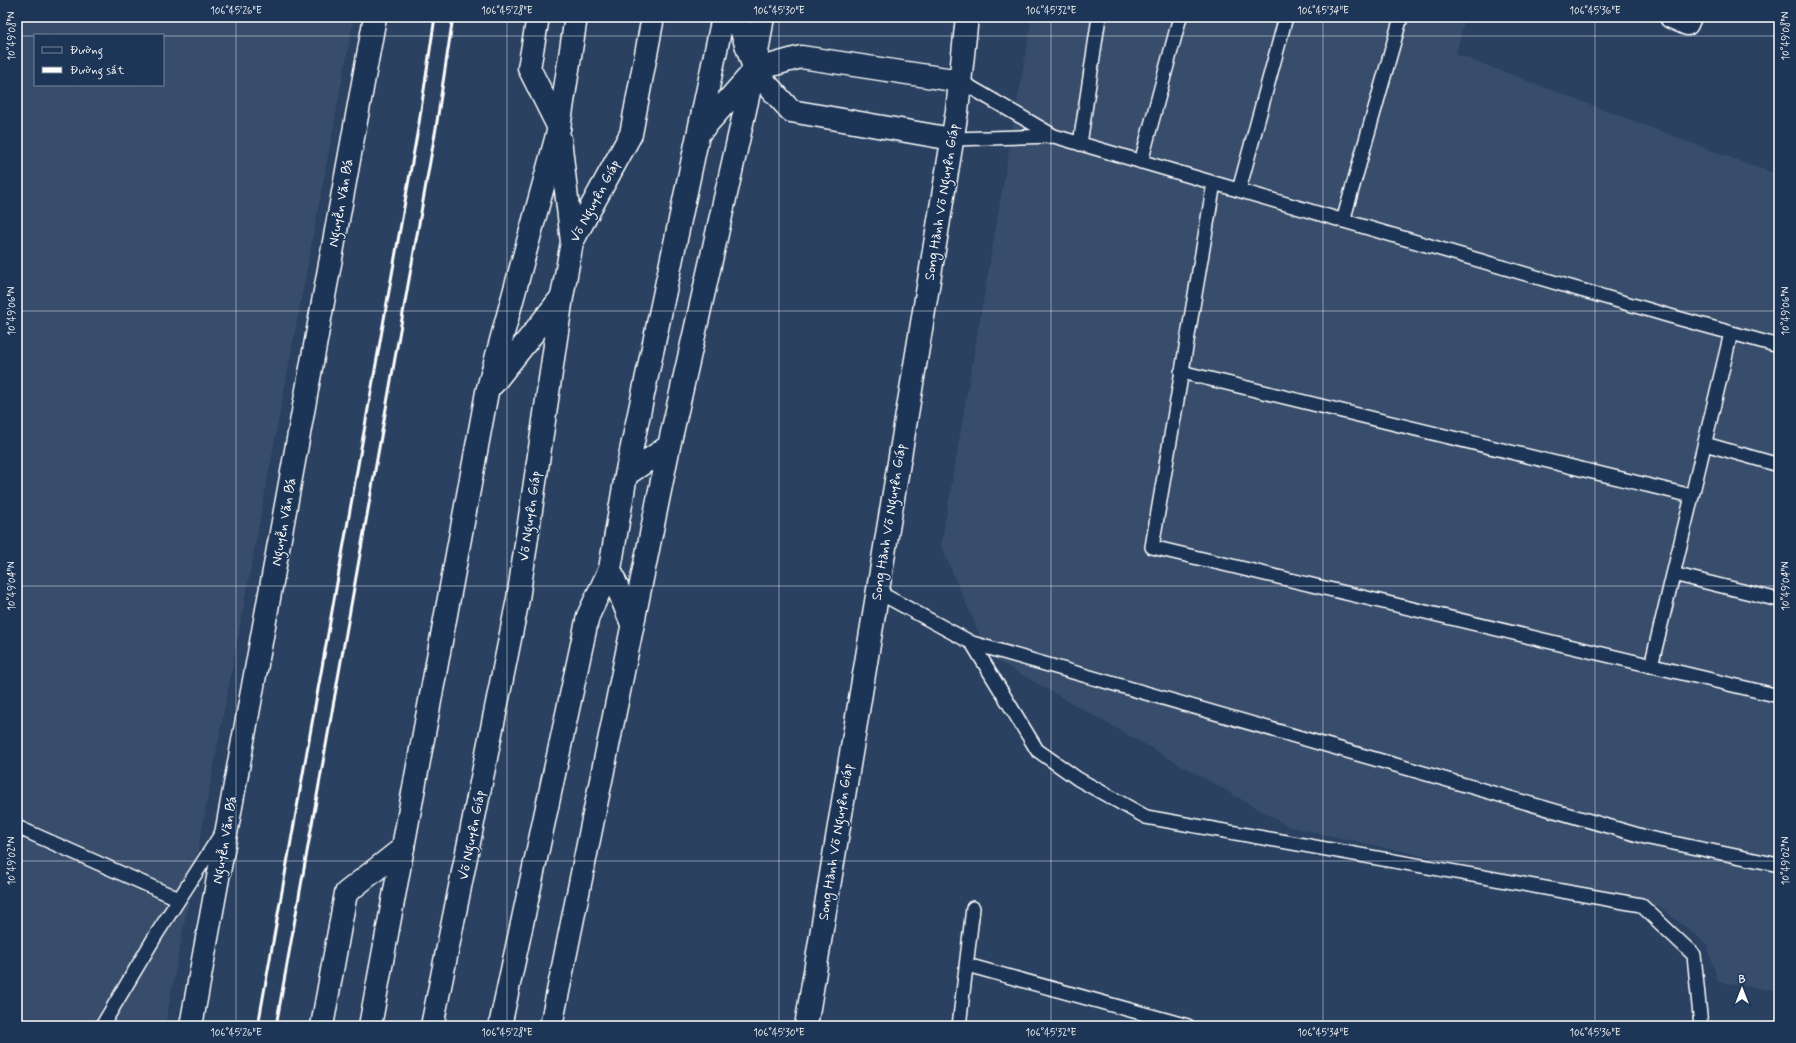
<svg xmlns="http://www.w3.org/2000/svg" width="1796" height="1043" viewBox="0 0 1796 1043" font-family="Mynerve,sans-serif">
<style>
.built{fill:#394e6c;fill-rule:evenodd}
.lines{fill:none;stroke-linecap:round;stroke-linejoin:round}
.service-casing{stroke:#fff;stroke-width:16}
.minor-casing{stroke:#fff;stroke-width:25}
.secondary-casing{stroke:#fff;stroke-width:25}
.primary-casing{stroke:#fff;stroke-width:25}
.trunk-casing{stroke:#fff;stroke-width:25}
.service{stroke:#1d3557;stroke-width:13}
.minor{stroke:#1d3557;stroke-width:22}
.secondary{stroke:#1d3557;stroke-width:22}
.primary{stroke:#1d3557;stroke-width:22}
.trunk{stroke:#1d3557;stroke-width:22}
.rail{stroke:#fff;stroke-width:3}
.ticks{fill:none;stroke:#fff;stroke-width:1;stroke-opacity:0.45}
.labels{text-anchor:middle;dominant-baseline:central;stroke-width:3;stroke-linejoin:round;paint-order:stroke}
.street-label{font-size:14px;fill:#fff;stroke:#1d3557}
.neatline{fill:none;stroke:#fff;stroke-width:1.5}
.ticks-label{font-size:10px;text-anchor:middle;fill:#fff}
</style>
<rect width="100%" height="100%" fill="#2a4161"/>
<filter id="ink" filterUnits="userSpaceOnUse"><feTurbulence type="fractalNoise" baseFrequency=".025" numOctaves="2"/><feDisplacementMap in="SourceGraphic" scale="8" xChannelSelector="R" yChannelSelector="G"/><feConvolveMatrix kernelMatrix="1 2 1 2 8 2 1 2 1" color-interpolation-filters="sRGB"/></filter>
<g filter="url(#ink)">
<!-- built -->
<path class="built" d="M17,17H354L165,1026H17ZM35,35H163V85H35Z
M1032,17H1465L1456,54L1734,159L1779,175V991L1718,982L1707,944L1660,907L1290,827L989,656L941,546Z"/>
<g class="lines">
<defs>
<path id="service" d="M1054,136L1214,183
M952,139L1054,136L960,81
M1080,144L1099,17
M1141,162L1180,17
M1239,190L1286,17
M1343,221L1401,17
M1779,346L1670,316L1214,183L1152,547L1779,696
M1181,372L1692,496L1731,333
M1705,444L1779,465
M1673,574L1779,600
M878,592L972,643L1037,750L1078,779L1146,817L1641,905L1694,955L1701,1026
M972,643L1649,838L1779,865
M1651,666L1692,496
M17,827L179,899
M967,965L1188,1026
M102,1026L156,935L221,834
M959,1026L973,908"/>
<path id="minor" d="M1671,17L1687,24L1690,17
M322,1026L346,893L403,848"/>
<path id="secondary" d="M191,1026L375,17
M806,1026L957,111L967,17"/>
<path id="primary" d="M538,17L529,68L559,128"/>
<path id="trunk" d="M737,17L753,65
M699,133L752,73
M560,139L572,242
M952,139L791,111L754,70L801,57L960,81
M493,384L561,298
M626,475L669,446
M610,569L632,624
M370,1026L487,392L559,128L576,17
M432,1026L518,599L562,297L572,242L631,134L653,17
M500,1026L588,616L610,569L626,475L723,17
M551,1026L669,446L754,70L763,17"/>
</defs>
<!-- service casing -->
<use href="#service" class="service-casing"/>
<!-- minor casing -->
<use href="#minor" class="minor-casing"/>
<!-- secondary casing -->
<use href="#secondary" class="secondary-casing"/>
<!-- primary casing -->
<use href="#primary" class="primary-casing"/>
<!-- trunk casing -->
<use href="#trunk" class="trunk-casing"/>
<!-- service -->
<use href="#service" class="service"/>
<!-- minor -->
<use href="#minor" class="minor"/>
<!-- secondary -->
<use href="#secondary" class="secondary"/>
<!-- primary -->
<use href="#primary" class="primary"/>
<!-- trunk -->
<use href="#trunk" class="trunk"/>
<!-- rail -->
<path class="rail" d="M258,1026L419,123L435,17
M276,1026L436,128L453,17"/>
</g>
</g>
<!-- ticks -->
<path class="ticks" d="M236,17V1026M507,17V1026M779,17V1026M1051,17V1026M1323,17V1026M1595,17V1026M17,36H35M163,36H1779M17,311H1779M17,586H1779M17,861H1779"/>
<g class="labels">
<!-- street labels -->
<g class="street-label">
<text transform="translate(595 201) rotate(-62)">Võ Nguyên Giáp</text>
<text transform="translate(942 202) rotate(-81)">Song Hành Võ Nguyên Giáp</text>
<text transform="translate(341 203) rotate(-80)">Nguyễn Văn Bá</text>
<text transform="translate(530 516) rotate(-82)">Võ Nguyên Giáp</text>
<text transform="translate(284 522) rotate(-80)">Nguyễn Văn Bá</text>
<text transform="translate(889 522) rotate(-81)">Song Hành Võ Nguyên Giáp</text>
<text transform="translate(472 835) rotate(-79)">Võ Nguyên Giáp</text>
<text transform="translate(225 840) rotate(-80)">Nguyễn Văn Bá</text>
<text transform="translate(836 842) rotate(-81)">Song Hành Võ Nguyên Giáp</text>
</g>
</g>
<!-- margin -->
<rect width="1796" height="1043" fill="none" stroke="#1d3557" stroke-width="44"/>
<!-- legend -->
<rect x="34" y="34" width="130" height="52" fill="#1d3557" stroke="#77869a"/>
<rect x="42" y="47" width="20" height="6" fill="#1d3557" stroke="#77869a"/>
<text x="70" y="54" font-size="12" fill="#ffffff">Đường</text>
<rect x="42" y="67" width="20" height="6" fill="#ffffff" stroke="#77869a"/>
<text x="70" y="74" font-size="12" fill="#ffffff">Đường sắt</text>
<!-- north arrow -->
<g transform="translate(1742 989)" stroke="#1d3557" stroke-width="3" paint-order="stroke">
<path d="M0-3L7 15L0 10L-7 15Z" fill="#ffffff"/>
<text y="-6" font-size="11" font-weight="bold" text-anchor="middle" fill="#ffffff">B</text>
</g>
<rect x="22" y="22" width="1752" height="999" class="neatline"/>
<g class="ticks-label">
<text x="236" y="14">106°45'26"E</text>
<text x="507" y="14">106°45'28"E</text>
<text x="779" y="14">106°45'30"E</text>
<text x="1051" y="14">106°45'32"E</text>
<text x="1323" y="14">106°45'34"E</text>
<text x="1595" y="14">106°45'36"E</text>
<text transform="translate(11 36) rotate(-90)" y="4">10°49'08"N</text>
<text transform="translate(1785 36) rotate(-90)" y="4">10°49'08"N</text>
<text transform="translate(11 311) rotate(-90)" y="4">10°49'06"N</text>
<text transform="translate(1785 311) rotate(-90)" y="4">10°49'06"N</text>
<text transform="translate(11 586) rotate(-90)" y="4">10°49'04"N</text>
<text transform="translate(1785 586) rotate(-90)" y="4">10°49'04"N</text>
<text transform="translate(11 861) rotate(-90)" y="4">10°49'02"N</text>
<text transform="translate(1785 861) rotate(-90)" y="4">10°49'02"N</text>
<text x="236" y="1036">106°45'26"E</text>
<text x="507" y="1036">106°45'28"E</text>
<text x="779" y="1036">106°45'30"E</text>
<text x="1051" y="1036">106°45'32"E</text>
<text x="1323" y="1036">106°45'34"E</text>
<text x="1595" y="1036">106°45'36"E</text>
</g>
</svg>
